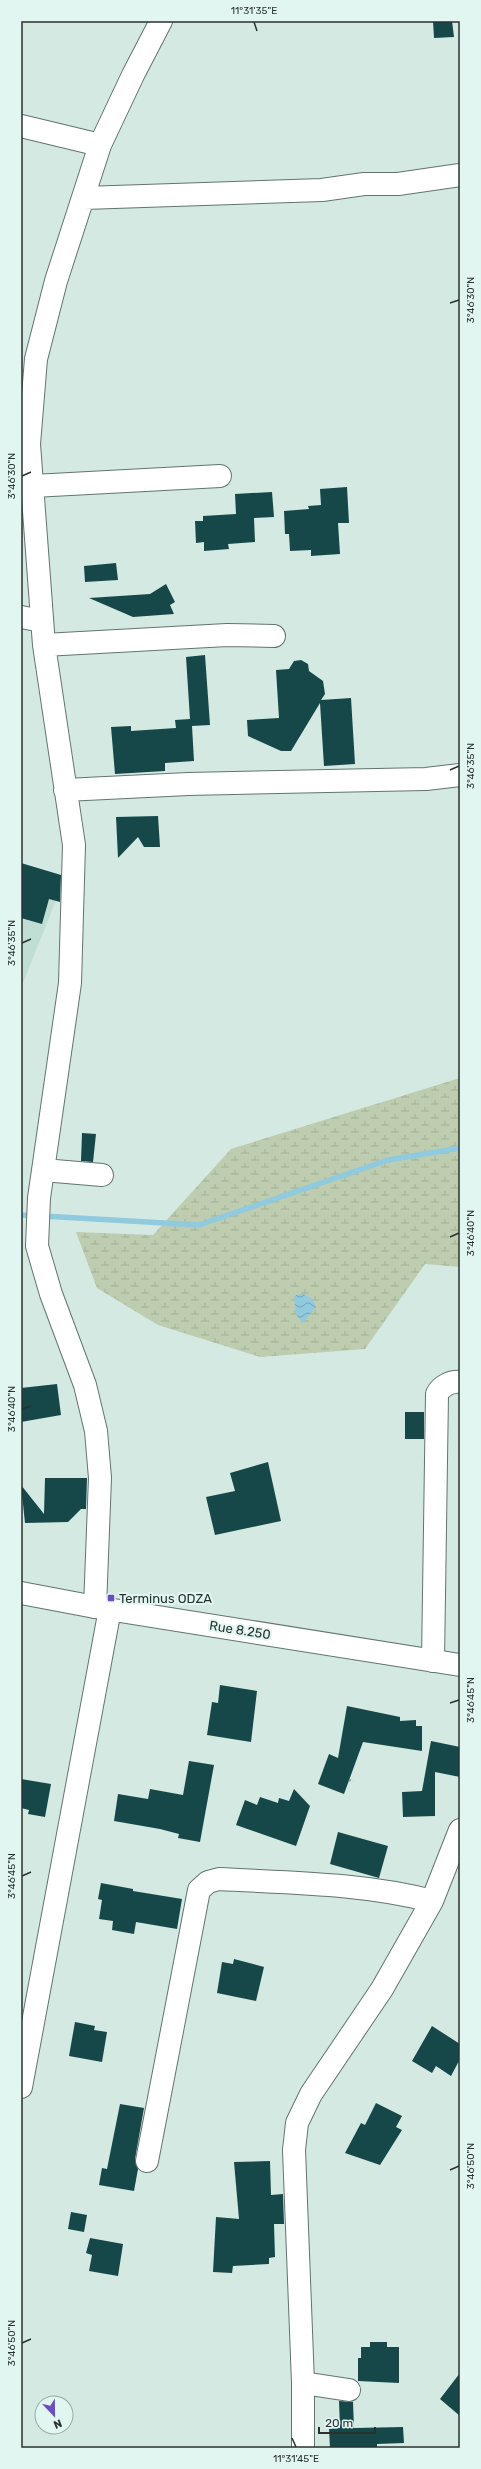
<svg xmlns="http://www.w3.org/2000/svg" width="481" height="2469" viewBox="0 0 481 2469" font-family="Rubik,sans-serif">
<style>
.built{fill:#c1ded5}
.wetland{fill:url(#wetland-marsh)}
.water{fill:url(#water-waves)}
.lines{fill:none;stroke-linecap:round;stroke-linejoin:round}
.stream{stroke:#90cade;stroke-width:5.5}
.building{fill:#164849}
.minor-casing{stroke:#62746f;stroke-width:24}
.highway-casing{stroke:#62746f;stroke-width:24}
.path{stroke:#94a49f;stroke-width:2.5;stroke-dasharray:2 2;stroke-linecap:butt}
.minor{stroke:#fff;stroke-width:22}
.highway{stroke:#fff;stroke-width:22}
.ticks{fill:none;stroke:#2a322f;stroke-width:1.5}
.poi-dot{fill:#6d4dc6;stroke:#e1f6f0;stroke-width:1.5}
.labels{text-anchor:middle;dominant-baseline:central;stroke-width:4;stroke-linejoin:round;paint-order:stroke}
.poi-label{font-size:13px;fill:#2a322f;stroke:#e1f6f0;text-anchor:start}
.street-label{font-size:13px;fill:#2a322f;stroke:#e1f6f0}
.neatline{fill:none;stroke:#2a322f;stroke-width:1.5}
.ticks-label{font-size:10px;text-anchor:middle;fill:#2a322f}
</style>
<defs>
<pattern id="wetland-marsh" width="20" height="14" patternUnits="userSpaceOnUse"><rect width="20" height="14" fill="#beccb0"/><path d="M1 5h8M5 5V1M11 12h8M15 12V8" fill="none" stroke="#a3b098"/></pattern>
<pattern id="water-waves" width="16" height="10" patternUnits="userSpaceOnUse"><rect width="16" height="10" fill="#90cade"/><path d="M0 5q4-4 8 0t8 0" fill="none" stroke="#76a5b4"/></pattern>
</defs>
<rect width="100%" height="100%" fill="#d4e9e2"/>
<!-- built -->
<path class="built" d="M21,888L57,898L21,988Z"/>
<!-- wetland -->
<path class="wetland" d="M460,1078V1267L425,1264L365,1349L260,1357L158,1325L97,1288L76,1232L153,1235L231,1149Z"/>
<!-- water -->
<path class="water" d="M304,1294L312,1299L316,1307L303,1323L297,1316L294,1300L296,1295Z"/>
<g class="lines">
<!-- stream -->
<path class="stream" d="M21,1215L35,1216
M43,1216L199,1225L388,1160L460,1148"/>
</g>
<!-- building -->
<path class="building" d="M433,21H452L454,37L434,38Z
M347,487L349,523H338L340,554L311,556V550L290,551L289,534H285L284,511L309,509L308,506L321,505L320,489Z
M272,492L274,517L254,518L255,542L228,544L229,549L204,551V542L196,543L195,521H203V516L236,514L235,494Z
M116,563L118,580L85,582L84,566Z
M166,584L175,602L170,605L174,614L133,617L89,598L150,594Z
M205,655L210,725L192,726L194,761L165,763V771L115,774L111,727L131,726V731L176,728L175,720L190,719L186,657Z
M301,660L308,664L309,671L323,681L325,694L321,700L351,698L355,764L324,766L320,703L291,751H281L248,736L247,720L279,718L276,670L289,669L294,661Z
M158,816L160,847H144L138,837L118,858L116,817Z
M21,863L61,875L60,902L49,899L42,924L21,918Z
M82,1133L96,1134L93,1162L81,1161Z
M57,1384L61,1415L21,1422V1388Z
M405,1412H424V1439H405Z
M268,1462L281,1521L215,1535L206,1497L235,1491L230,1473Z
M45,1478H87L86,1509H81L68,1522L25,1523L21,1485L44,1514Z
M220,1685L257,1691L251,1742L207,1735L212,1702L218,1703Z
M347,1706L400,1717V1721L416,1720V1726H422V1751L363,1742L344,1794L318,1784L329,1754L338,1758Z
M431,1741L460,1747V1777L435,1772V1816L403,1817L402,1792L422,1791Z
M189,1761L214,1765L200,1842L178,1838L179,1834L160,1829L114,1821L118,1794L148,1799L150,1789L183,1795Z
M21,1779L51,1784L45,1817L28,1814L29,1810L21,1808Z
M294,1789L310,1806L296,1846L236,1825L245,1800L257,1805L260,1797L278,1803L279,1798L289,1801Z
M338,1832L388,1846L379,1878L330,1864Z
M101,1883L133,1889V1891L182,1899L177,1929L136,1922L134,1934L112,1930L113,1921L99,1919L102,1900L98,1899Z
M234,1959L264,1967L256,2001L217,1993L222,1962L233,1964Z
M75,2022L95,2026L94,2030L107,2032L102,2062L69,2056Z
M432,2026L460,2044V2059L451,2076L436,2066L432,2073L412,2061Z
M376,2103L402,2116L396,2127L402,2130L380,2165L345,2153L361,2123L365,2125Z
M120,2104L144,2108L135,2159L138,2169L134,2191L99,2185L102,2168L107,2169Z
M270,2161L271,2195L283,2194L284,2224H274L275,2257L269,2258V2264L233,2266L232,2273L213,2272L216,2217L239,2219L234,2162Z
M71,2212L87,2215L84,2232L68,2229Z
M90,2238L123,2244L118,2276L89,2271L92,2255L86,2253Z
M370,2342H387V2347H399V2383L358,2381V2358H361V2347H370Z
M460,2373V2416L440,2399Z
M339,2401L353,2402L354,2428L403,2427L404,2443L377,2444V2448H330L329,2429L340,2428Z"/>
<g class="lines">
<defs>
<path id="minor" d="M21,126L100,145
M84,198L322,190L364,184H398L460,175
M33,486L220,476
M21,617L42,621
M44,645L227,635L274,636
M65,790L188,784L426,779L460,775
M43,1170L102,1175
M95,1607L100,1478L96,1431L85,1385L51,1294L37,1246L39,1198L70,983L74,845L44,645L29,444L36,359L56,281L100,145L133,75L161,21
M433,1661L437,1394C441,1386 451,1381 460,1382
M21,2087L110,1609
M147,2161L199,1890L208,1882L219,1879C290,1883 363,1883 432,1901
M303,2383L349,2390
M303,2448V2383L294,2150L297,2123L311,2094L382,1989L432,1901L460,1830"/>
<path id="highway" d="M21,1593L95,1607L460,1665"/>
</defs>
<!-- minor casing -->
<use href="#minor" class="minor-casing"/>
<!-- highway casing -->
<use href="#highway" class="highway-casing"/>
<!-- path -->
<path class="path" d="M349,1780L353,1781"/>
<!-- minor -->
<use href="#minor" class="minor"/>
<!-- highway -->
<use href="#highway" class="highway"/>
</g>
<!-- ticks -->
<path class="ticks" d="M254,22L257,31M450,303L459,300M22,476L31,472M450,770L459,766M22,943L31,939M450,1237L459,1233M22,1409L31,1406M450,1703L459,1700M22,1876L31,1872M450,2170L459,2166M22,2343L31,2339M292,2438L296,2447"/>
<!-- markers -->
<rect class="poi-dot" x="107" y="1594" width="8" height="8" rx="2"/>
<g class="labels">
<!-- poi labels -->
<g class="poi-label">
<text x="119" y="1598">Terminus ODZA</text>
</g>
<!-- street labels -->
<g class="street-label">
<text transform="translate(240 1630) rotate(9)">Rue 8.250</text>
</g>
</g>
<!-- border -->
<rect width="481" height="2469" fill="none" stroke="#e1f6f0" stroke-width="44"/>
<!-- north arrow -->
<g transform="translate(54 2415) rotate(158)"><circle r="19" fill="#e1f6f0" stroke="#98a8a3"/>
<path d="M0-3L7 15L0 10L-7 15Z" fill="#6d4dc6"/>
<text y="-6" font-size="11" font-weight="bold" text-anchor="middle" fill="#2a322f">N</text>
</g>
<!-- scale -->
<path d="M319 2427v6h56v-6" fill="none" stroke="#2a322f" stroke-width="2"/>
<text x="325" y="2427" font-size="12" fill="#2a322f" stroke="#e1f6f0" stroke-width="3" paint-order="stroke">20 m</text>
<rect x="22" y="22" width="437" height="2425" class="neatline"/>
<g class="ticks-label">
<text x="254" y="14">11°31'35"E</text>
<text transform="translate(470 300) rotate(-90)" y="4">3°46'30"N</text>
<text transform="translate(11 476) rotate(-90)" y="4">3°46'30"N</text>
<text transform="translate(470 766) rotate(-90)" y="4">3°46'35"N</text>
<text transform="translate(11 943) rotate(-90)" y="4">3°46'35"N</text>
<text transform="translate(470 1233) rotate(-90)" y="4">3°46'40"N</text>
<text transform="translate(11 1409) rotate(-90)" y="4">3°46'40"N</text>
<text transform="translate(470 1700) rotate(-90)" y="4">3°46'45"N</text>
<text transform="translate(11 1876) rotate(-90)" y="4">3°46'45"N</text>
<text transform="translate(470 2166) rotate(-90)" y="4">3°46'50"N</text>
<text transform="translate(11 2343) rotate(-90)" y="4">3°46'50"N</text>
<text x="296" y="2462">11°31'45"E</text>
</g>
</svg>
